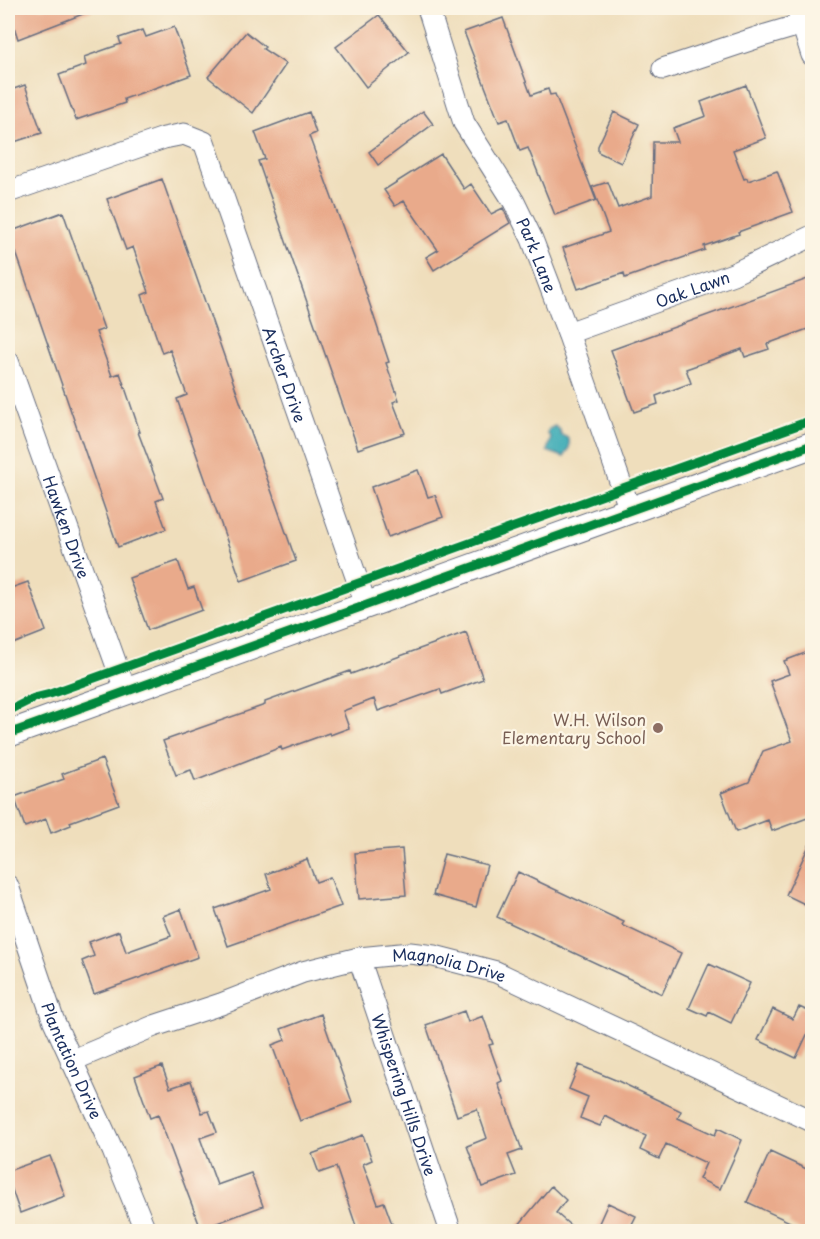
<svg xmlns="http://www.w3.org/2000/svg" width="820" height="1239" viewBox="0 0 820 1239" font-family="'Playpen Sans',sans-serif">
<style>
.water{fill:#3aabb6;stroke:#2a6d8a;stroke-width:1.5}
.building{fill:#e9aa8b}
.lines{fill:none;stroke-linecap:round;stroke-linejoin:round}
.minor-casing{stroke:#656c7f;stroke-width:23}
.tertiary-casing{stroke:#656c7f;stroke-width:28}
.minor{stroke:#fff;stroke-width:21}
.tertiary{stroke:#fff;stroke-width:26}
.cycleway-casing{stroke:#fcf5e5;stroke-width:13}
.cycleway{stroke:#00873e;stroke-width:9}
.education-dot{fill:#8d6e63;stroke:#fcf5e5;stroke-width:2}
.labels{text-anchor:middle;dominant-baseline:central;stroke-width:4.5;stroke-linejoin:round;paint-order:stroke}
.street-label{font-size:16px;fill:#1b2f5e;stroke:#fcf5e5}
.education-label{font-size:16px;fill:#785e54;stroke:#fcf5e5;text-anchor:end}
</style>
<rect width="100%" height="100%" fill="#fcf5e5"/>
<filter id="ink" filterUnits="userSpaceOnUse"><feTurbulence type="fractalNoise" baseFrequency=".0167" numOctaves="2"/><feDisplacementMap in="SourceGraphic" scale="12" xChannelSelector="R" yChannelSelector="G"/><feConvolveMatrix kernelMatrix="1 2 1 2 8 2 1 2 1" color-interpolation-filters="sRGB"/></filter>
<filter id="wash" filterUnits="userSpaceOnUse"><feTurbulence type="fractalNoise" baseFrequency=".008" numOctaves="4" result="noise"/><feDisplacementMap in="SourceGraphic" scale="24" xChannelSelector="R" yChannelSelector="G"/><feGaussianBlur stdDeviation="1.35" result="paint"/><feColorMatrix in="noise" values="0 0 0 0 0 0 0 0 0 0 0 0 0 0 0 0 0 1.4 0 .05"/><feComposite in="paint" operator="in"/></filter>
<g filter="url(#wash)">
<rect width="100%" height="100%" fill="#efdebc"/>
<!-- water -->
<path class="water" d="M555,426L560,430L561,435L568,438C571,447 569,450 564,457L547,451L551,438L547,433L549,429Z"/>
<g id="blocks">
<!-- building -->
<path class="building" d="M8,8H95L96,9L18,39Z
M379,15L409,52L366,87L336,47Z
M503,18L531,95L548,89L550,95L555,94L596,200L555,215L528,148L520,151L508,119L499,122L464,32Z
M174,27L191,75L124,99L125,103L76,120L59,75L86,65L84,57L121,44L119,38L143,30L146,37Z
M246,32L265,47L263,49L286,64L253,113L208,77Z
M25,85L42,133L8,144V91Z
M746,85L766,138L733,150L744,179L747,178L748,181L777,171L793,212L738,232L739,234L704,246L705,250L659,266L625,278L624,273L578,289L563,248L609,232L592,187L608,182L618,208L652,196L653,142H678L673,128L706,116L701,102Z
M423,111L433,124L378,165L369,152Z
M309,112L316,133L309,136L357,266L389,362L386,363L399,400L393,402L405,433L358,449L258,161L265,159L255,132Z
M614,112L639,124L621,163L598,152V146Z
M441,154L464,189L471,184L491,214L503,208L510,223L434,270L426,257L438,250L404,201L395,206L384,190Z
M162,179L296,561L241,581L177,399L187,395L170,350L162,353L142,295L149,292L133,247L126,250L107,199Z
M63,212L104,329L96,332L112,376L120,373L140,432H138L163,498L156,501L166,529L118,547L9,232Z
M813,277V327L767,344L769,349L745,357L742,349L686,369L691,383L656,396L658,404L634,412L611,350Z
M418,470L428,497L435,495L443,517L388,537L371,487Z
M178,561L188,589L194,587L202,610L148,630L129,578Z
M28,582L46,631L8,646V589Z
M466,632L483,679L442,694L440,689L378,711L374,699L343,711L349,728L330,735L329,733L282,750L281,747L195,781L191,770L176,775L163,741L265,705V702L350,671L351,674Z
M813,650V816L772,831L768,820L736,832L721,793L749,782L763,751L792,741L770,681L789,674L784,661Z
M102,759L119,804L70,822L71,825L51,833L46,819L25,827L14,797L64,779L62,774Z
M813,837V908L786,895Z
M402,849L406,895L359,899L355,853Z
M444,854L487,865L476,907L433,895Z
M307,859L316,882L330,877L341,906L228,946L215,909L271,889L266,874Z
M518,872L624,922L622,925L681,953L662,994L497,917Z
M181,909L198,957L94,994L82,961L94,956L89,942L119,931L126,952L171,936L163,916Z
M709,964L750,983L731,1023L709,1012L707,1016L689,1008Z
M799,1007L813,1013V1022L796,1058L758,1040L773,1009L793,1019Z
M464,1011L468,1022L483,1016L493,1044L489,1045L502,1081L498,1083L522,1150L508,1155L516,1175L482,1187L467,1146L487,1138L477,1109L457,1116L426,1025Z
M321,1014L352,1102L300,1121L272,1045L285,1040L281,1029Z
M579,1065L618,1081L681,1111L678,1118L715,1135L718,1128L742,1140L720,1189L699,1179L706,1163L666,1144L659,1159L640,1150L646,1136L605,1116L600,1126L580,1118L588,1097L569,1089Z
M162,1066L170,1088L191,1081L202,1113L209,1111L217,1132L200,1138L217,1185L251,1173L263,1206L201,1229L158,1115L150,1118L135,1076Z
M363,1135L372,1160L363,1164L378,1204L384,1202L395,1232H358L336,1167L319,1173L312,1154Z
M770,1152L813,1172V1232H803L789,1224L790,1222L747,1202Z
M50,1156L65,1196L20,1213L8,1178V1171Z
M551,1186L566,1200L556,1213L578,1232H513Z
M608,1203L636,1216L628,1232H595Z"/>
</g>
</g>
<g filter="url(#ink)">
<use href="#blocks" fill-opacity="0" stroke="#656c7f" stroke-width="1.5"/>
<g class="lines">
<defs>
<g id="minor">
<path id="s1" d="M428,8L464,123L514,202L532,239L568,333L630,510"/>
<path d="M797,8L812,55"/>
<path d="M663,69L759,37L803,24"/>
<path id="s2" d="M8,192L164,138L184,134L204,142L366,605"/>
<path id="s3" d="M568,333L733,274L812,236"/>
<path id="s4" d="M8,361L126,692"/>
<path id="s5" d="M8,886L53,1019L113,1151L146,1232"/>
<path id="s6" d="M359,958L451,1232"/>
<path id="s7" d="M71,1061L154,1026L221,1004L303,972L359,958L410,953L434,956L496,972L812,1121"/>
</g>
<path id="tertiary" d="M8,734L812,445"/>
</defs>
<!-- minor casing -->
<use href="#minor" class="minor-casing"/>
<!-- tertiary casing -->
<use href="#tertiary" class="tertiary-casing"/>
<!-- minor -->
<use href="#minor" class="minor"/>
<!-- tertiary -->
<use href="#tertiary" class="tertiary"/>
<defs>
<path id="cycleway" d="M8,711L34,698L50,694L812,420
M8,734L812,445"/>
</defs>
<!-- cycleway casing -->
<use href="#cycleway" class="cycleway-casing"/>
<!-- cycleway -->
<use href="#cycleway" class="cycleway"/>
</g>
</g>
<!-- markers -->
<circle class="education-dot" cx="658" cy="728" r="6"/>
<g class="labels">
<!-- street labels -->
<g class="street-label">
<text stroke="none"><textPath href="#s1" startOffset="272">Park Lane</textPath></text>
<text stroke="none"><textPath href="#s3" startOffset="132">Oak Lawn</textPath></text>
<text stroke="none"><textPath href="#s2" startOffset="453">Archer Drive</textPath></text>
<text stroke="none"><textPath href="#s4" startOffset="176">Hawken Drive</textPath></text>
<text stroke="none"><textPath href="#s7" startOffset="398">Magnolia Drive</textPath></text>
<text stroke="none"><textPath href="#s5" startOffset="186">Plantation Drive</textPath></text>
<text stroke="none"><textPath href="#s6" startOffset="144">Whispering Hills Drive</textPath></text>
</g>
<!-- education labels -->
<g class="education-label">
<text x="646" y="719">W.H. Wilson<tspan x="646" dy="18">Elementary School</tspan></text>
</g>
</g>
<!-- margin -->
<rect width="820" height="1239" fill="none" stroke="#fcf5e5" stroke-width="30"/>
</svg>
